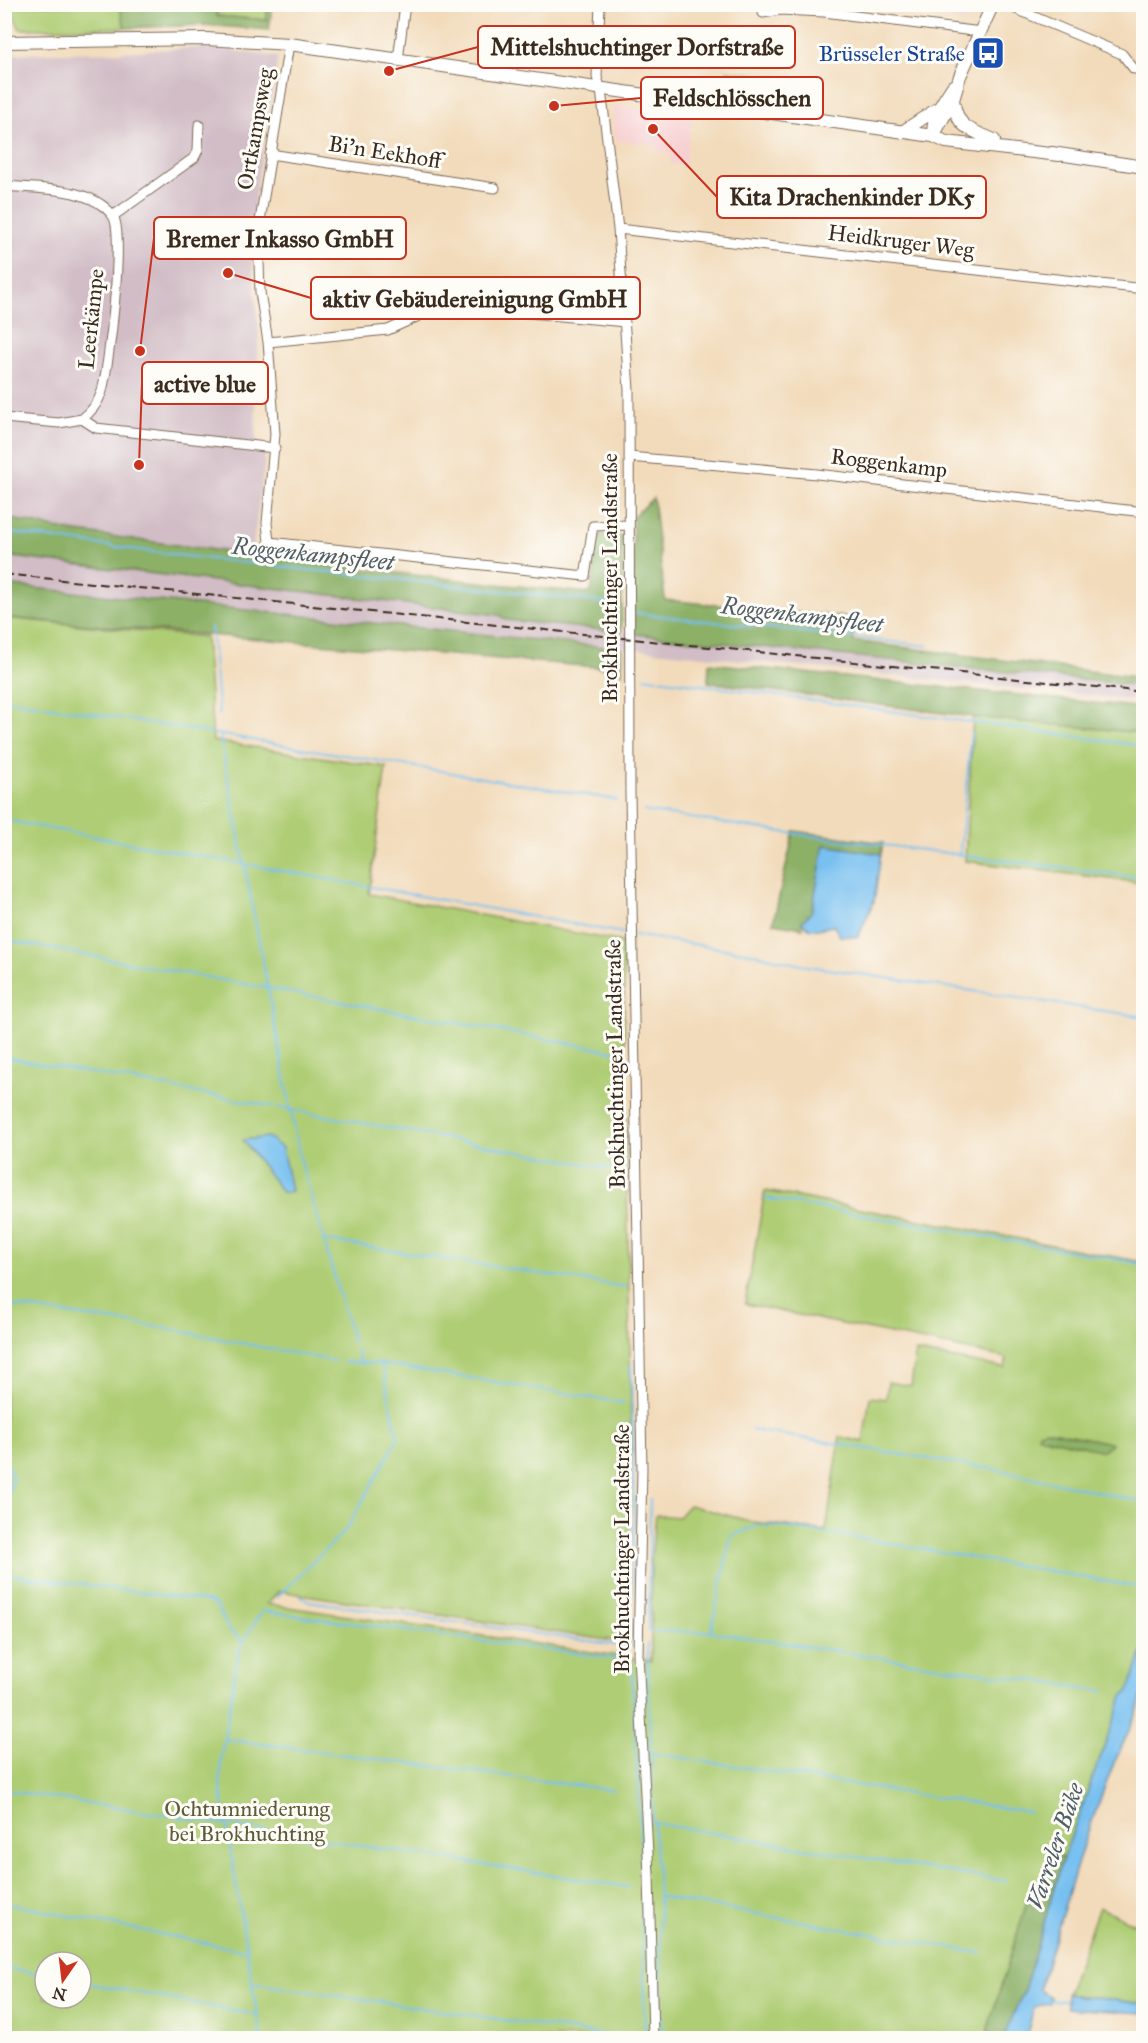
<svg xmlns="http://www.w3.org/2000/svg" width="1148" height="2043" viewBox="0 0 1148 2043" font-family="'IM FELL Great Primer',serif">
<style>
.built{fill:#f7cfd1}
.industrial{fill:#d2bdc6}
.green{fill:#afcd74;stroke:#757c49;stroke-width:1.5;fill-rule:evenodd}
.forest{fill:#8bb066;stroke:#636d42;stroke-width:1.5}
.water{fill:#77c0f0;stroke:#597587;stroke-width:1.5}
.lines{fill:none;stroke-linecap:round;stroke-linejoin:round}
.stream{stroke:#77c0f0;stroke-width:2}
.minor-casing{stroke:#7b6855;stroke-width:11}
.major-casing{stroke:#7b6855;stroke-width:14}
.minor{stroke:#fff;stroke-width:9}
.major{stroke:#fff;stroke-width:12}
.rail{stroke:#3b2a1e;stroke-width:2;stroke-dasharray:9 4.5;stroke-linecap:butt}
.labels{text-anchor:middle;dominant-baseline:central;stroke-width:6;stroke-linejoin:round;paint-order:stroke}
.transit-label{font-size:22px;fill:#164399;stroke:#fdfcf7;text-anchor:end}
.street-label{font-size:22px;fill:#3b2a1e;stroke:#fdfcf7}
.park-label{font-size:22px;fill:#5e5b38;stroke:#fdfcf7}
.water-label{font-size:24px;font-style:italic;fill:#505e68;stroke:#fdfcf7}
.leader{fill:none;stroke:#c8321e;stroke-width:2}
.callout-dot{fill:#c8321e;stroke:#fdfcf7;stroke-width:2}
.callout{fill:#fdfcf7;stroke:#c8321e;stroke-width:2}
.callout-label{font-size:24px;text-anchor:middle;font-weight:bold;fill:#3b2a1e}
</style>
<rect width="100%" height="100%" fill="#fdfcf7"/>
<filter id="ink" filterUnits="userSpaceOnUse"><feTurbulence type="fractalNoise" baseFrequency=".0167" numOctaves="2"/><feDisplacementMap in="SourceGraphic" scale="12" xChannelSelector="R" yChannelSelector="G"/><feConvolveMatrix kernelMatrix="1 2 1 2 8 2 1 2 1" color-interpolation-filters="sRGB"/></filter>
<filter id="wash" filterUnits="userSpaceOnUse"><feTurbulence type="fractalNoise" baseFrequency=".008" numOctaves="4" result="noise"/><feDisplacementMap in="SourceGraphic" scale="24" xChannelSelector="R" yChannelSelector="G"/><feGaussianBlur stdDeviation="1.35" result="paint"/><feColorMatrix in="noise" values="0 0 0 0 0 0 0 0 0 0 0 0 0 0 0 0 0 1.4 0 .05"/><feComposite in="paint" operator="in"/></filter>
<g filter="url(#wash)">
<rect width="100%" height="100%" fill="#f2dbbb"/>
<!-- built -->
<path class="built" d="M938,5V4L977,5L969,22L937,18Z
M618,106L692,118L685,166L670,164L671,154L656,152L657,145L616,140L612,110Z"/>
<!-- industrial -->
<path class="industrial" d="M206,47L278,57L255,197L251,248L259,337L255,389L256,438L266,451L252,555L74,532L32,522L5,518L4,54L122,52Z
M5,556L499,615L506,620L1143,686V701L5,585Z"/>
<!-- green -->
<path class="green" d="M9,5H119L125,28L20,29Z
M216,5H268L266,20L217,16Z
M727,71L799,80V104L723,94Z
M4,618L206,637L213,741L386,767L369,894L623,942L631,1412L627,1643L279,1591L267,1604L651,1661V1557L656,1515L678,1517L689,1505L753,1522L826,1531L840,1437L863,1442L870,1397L886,1399L888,1382L911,1386L916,1352L1005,1368L1007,1358L745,1304L765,1191L1143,1262V1651L1019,2038H5ZM45,1962H81V1998H45Z
M973,717L1143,733V883L965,861Z
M1099,1907L1143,1928V2004L1067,1994Z"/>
<!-- forest -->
<path class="forest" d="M119,5H216L217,16L266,20L268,5H272L269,30L204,25L125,28Z
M653,498L665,600L855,618L853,641L1143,678V686L634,634L633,516Z
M5,518C32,522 58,530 85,533C253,555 422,578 591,593L598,534L622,536V632L506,620L499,615L5,556Z
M4,585L623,649L622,673L607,668L5,618Z
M709,663L1143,708V733L973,717L708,682Z
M794,831L883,843L881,854L824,845L812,911L802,922L803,928L773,923Z
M1046,1430L1106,1442L1112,1444L1103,1451L1038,1436L1039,1432Z
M1052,1855L1063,1858L1024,1991L1003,2038H985L1029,1895L1035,1891Z"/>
<!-- water -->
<path class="water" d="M824,845L881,854L874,901L858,937L840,936L834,926C821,927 813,935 802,922L812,911Z
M268,1137L282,1148L291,1191L283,1193L243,1140Z
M1143,1651V1692L1137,1713L1112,1768L1083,1845L1039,1990L1051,1997L1050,2003L1034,2007L1026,2038H1003L1024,1991L1063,1858L1123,1696L1128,1692Z
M1067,1994L1143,2004V2013L1067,2008Z"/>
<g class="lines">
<!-- stream -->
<path class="stream" d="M4,532L185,556L619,604
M636,613L928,646
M211,627L219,715
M644,677L1144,746
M4,699L617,800
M220,736L300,1158L353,1342
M644,811L789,833L1144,878
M4,820L628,934
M960,853L971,734
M634,935L751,953L801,965L1144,1017
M4,940L622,1053
M4,1057L624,1171
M765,1198L1144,1264
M323,1240L626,1287
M4,1305L159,1327L334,1361
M357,1350L360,1362
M343,1362L382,1364L624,1403
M752,1430L1004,1471L1144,1502
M4,1457L13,1478L4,1511
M4,1481H12
M4,1574L207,1601L216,1605L229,1630L243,1641
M301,1596L309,1601L630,1647
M277,1597L346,1530L398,1439L382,1364
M648,1631L711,1632L1103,1691
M648,1631L650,1499
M711,1632L731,1536L759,1525L772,1526L844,1535L1144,1588
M647,1643L653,1823L659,1897L662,2038
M630,1646L634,1514L631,1364
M631,1658L641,1845L645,2038
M225,1739L612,1790
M651,1753L1029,1812
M4,1790L628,1887
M653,1823L1005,1881
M659,1897L981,1953
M4,1903L246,1951
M4,1968L45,1975
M81,1982L257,2015
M252,1983L625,2038
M1048,2000L1066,2001
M261,2038L220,1785L221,1758L239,1649L262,1611L631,1661"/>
</g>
</g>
<g filter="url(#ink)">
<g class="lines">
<defs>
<path id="minor" d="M600,4L597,77L601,90L618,229L629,390L630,793L642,1469L638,1654L649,1875L653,2038
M1004,4L1122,54L1134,69
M763,13L780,10L824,12L981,32
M289,44L258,233L260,292L268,342L275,434L267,523L269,542L585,576L593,526L627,525
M398,60L405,4
M270,154L495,188
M4,186C37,189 91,186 113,216C125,232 109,371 101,394C97,405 91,412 82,419
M113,216L194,158L198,150L199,125
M618,229L1144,289
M268,342L388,330L443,305L625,322
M4,418L59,423L82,419L96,428L275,448
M629,457L817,474L1144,512"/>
<path id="major" d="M4,42L206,39L289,44L933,136L946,142L1059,155
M953,100C958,130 970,129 994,140
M902,132L937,109
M933,135C933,114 942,103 953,86
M933,136L953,100L960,76L993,4
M1052,153L1144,167"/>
</defs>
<!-- minor casing -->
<use href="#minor" class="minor-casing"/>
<!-- major casing -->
<use href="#major" class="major-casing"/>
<!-- minor -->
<use href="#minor" class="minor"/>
<!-- major -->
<use href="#major" class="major"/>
<!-- rail -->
<path class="rail" d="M4,574L1144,692"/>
</g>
</g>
<!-- icons -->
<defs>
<symbol id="bus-square" viewBox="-11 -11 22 22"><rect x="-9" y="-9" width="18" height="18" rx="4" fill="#1a4fb4" stroke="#fdfcf7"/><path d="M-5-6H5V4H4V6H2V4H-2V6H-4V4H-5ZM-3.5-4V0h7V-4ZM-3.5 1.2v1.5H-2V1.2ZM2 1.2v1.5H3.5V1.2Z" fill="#fff"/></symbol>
</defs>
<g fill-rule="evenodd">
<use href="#bus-square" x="969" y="34" width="38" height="38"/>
</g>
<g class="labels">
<!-- transit labels -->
<g class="transit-label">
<text x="965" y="53">Brüsseler Straße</text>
</g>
<!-- street labels -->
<g class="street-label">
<text transform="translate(255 129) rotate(-80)">Ortkampsweg</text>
<text transform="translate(385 152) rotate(9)">Bi'n Eekhoff</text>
<text transform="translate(901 241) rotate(7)">Heidkruger Weg</text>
<text transform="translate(91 319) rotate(-84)">Leerkämpe</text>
<text transform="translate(889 463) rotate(7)">Roggenkamp</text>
<text transform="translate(609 578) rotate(-90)">Brokhuchtinger Landstraße</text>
<text transform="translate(615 1064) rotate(-91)">Brokhuchtinger Landstraße</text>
<text transform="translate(621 1549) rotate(-90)">Brokhuchtinger Landstraße</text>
</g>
<!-- park labels -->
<g class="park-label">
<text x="247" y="1808">Ochtumniederung<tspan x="247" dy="25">bei Brokhuchting</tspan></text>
</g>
<!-- water labels -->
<g class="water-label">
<text transform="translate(313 554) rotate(6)">Roggenkampsfleet</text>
<text transform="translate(802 615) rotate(7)">Roggenkampsfleet</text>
<text transform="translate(1055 1846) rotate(-71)">Varreler Bäke</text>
</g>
</g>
<!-- callouts -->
<path class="leader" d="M389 71L478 47M554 106L641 98M653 129L717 197M140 351L154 238M228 273L311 298M139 465L142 383"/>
<g class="callout-dot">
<circle cx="389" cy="71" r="6"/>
<circle cx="554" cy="106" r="6"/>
<circle cx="653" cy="129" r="6"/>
<circle cx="140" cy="351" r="6"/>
<circle cx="228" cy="273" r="6"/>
<circle cx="139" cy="465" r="6"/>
</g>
<g class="callout">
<rect x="478" y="26" width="317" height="42" rx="6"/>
<rect x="641" y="77" width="182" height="42" rx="6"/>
<rect x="717" y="176" width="269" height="42" rx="6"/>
<rect x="154" y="217" width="252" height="42" rx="6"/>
<rect x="311" y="277" width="329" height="42" rx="6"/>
<rect x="142" y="362" width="126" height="42" rx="6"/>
</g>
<g class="callout-label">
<text x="637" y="55">Mittelshuchtinger Dorfstraße</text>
<text x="732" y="106">Feldschlösschen</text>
<text x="852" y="205">Kita Drachenkinder DK5</text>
<text x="280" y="247">Bremer Inkasso GmbH</text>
<text x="475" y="307">aktiv Gebäudereinigung GmbH</text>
<text x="205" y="392">active blue</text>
</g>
<!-- margin -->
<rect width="1148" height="2043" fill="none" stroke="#fdfcf7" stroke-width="24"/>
<!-- north arrow -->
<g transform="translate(63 1980) rotate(194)"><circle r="28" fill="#fdfcf7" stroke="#afa8a0" stroke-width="1.5"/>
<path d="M0-4.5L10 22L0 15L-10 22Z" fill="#c8321e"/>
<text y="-9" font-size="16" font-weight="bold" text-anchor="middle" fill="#3b2a1e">N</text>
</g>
</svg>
